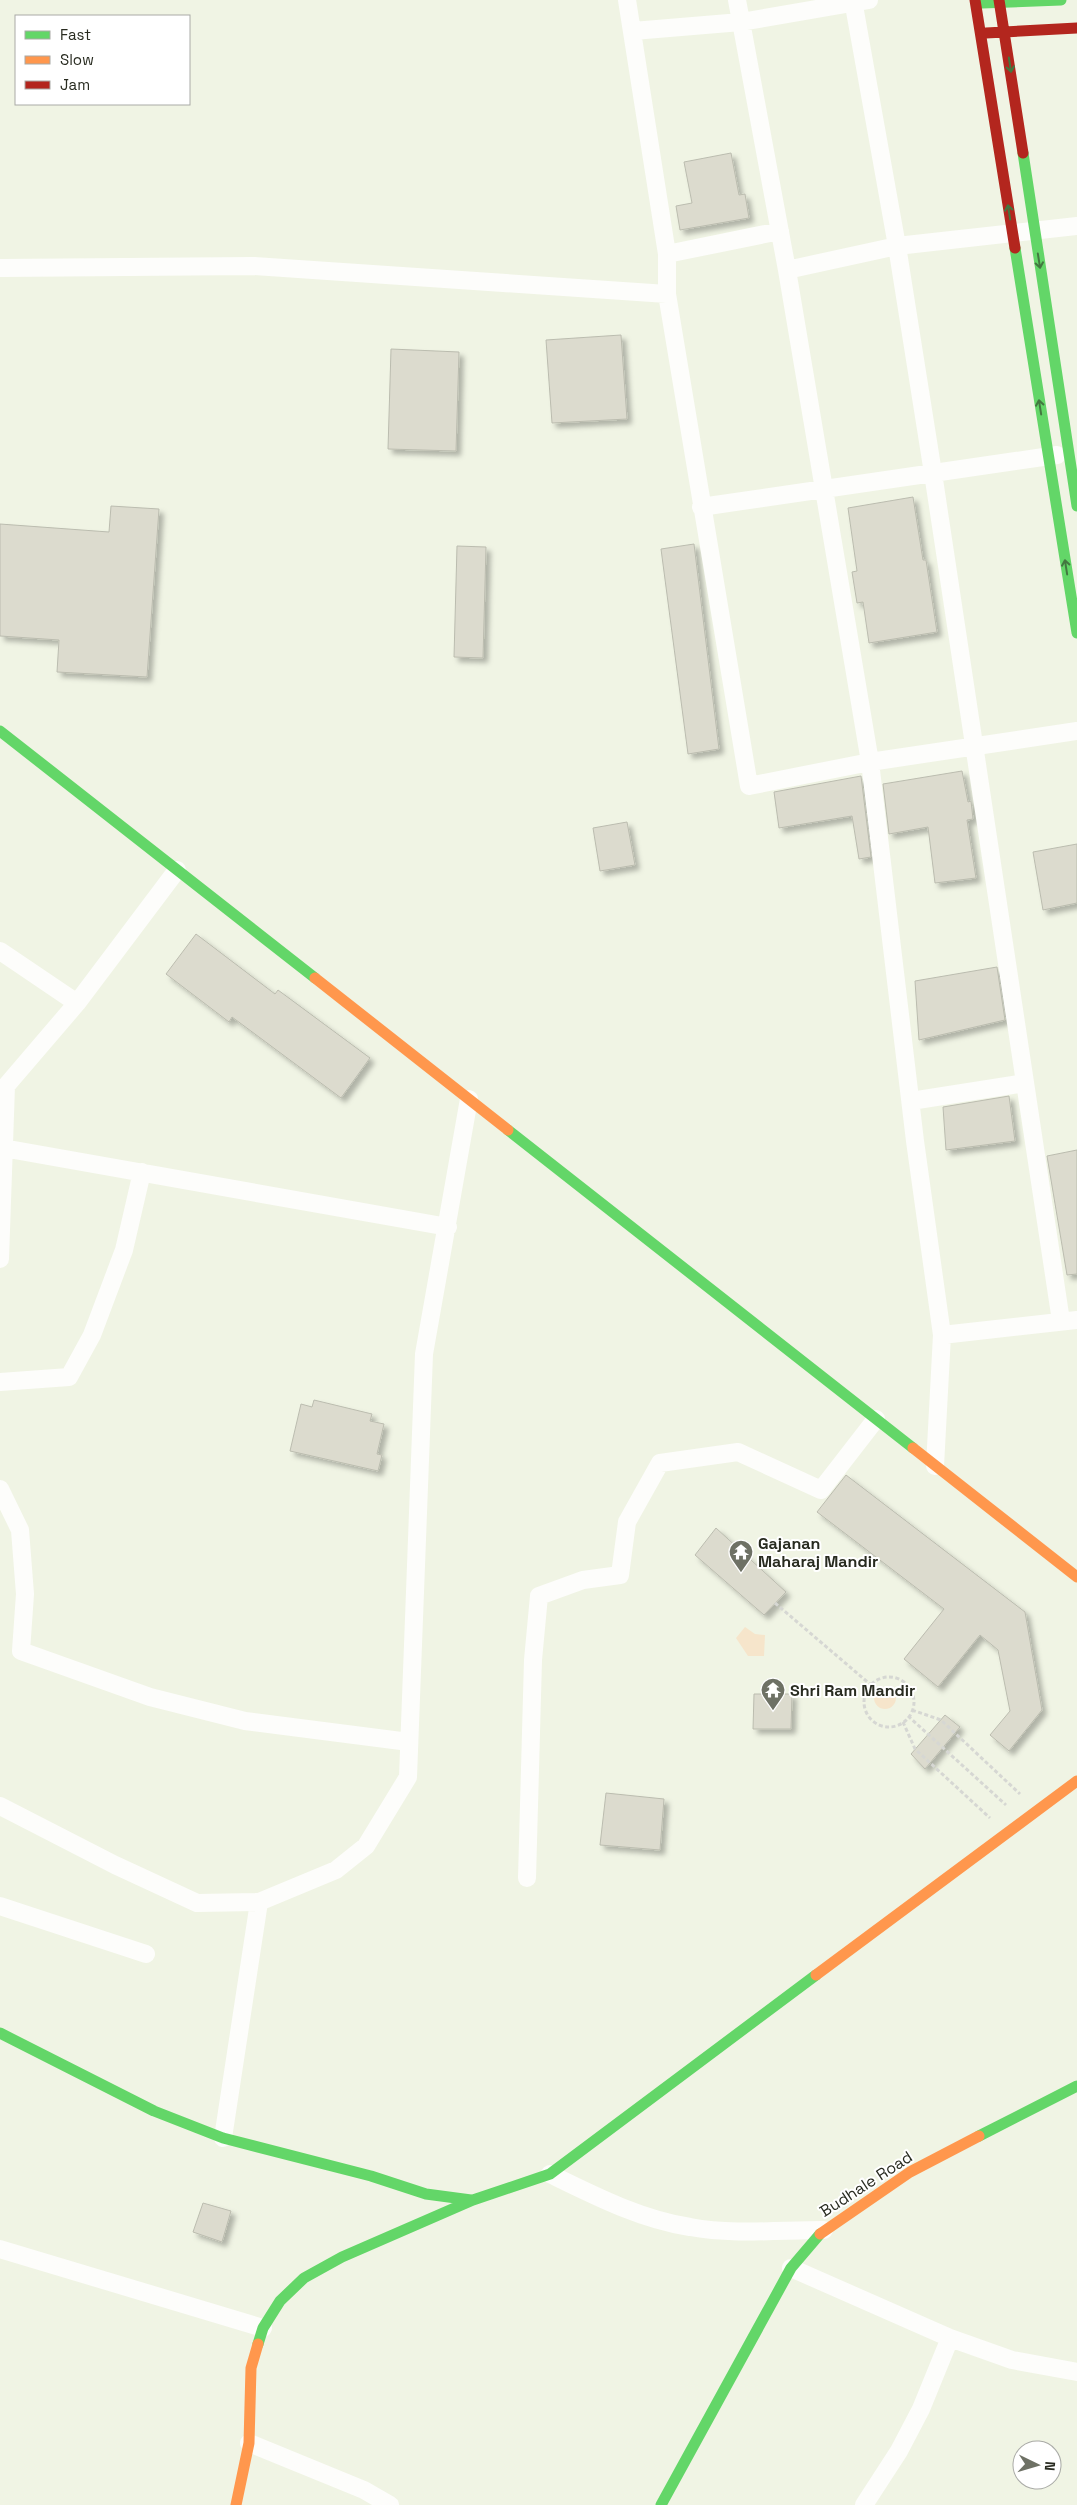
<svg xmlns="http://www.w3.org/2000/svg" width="1077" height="2505" viewBox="0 0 1077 2505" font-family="'Space Grotesk',sans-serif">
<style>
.green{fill:#f6e5cb}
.building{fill:#dcdbce;stroke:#bbbcaf;filter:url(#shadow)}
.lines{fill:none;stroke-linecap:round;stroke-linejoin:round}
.path{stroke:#d6d7d3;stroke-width:3;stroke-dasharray:4 2.5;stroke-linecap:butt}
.street{stroke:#fdfdfb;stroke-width:18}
.fast{stroke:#63d668;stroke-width:11}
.slow{stroke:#ff974d;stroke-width:11}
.jam{stroke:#b3261e;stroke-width:11}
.oneway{stroke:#437840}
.labels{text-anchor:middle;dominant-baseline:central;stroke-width:4;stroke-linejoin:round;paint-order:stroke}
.poi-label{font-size:16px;font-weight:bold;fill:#282b20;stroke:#fff;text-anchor:start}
.street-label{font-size:16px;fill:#282b20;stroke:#fff}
</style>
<defs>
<filter id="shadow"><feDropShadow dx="4.5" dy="4.5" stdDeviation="2.5" flood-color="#0004"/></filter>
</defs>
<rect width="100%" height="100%" fill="#f0f4e4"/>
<!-- green -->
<path class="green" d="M745,1627L755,1634L765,1635L764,1656H748L736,1638Z
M874 1698a11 11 0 1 1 22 0a11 11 0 1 1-22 0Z"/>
<!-- building -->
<path class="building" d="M731,153L739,195L745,194L749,218L680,230L676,206L692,203L684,162Z
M621,335L627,419L552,423L546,340Z
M391,349L459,352L456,451L388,449Z
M913,497L923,560H926L937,632L869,643L863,602L857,603L852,572L857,571L848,508Z
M111,506L159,509L147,677L57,672L59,640L0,636V524L109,532Z
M694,544L719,749L688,754L661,549Z
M457,546L486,547L483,658L454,657Z
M962,771L968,802L971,801L973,819L967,820L976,878L935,883L928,827L889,834L883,784Z
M861,776L871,857L859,859L852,816L779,828L774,792Z
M627,822L635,865L600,871L593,828Z
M1077,844V903L1043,910L1033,852Z
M196,934L275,994L278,990L370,1058L341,1098L232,1017L229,1022L166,974Z
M997,967L1005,1020L919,1040L915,981Z
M1009,1096L1015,1141L946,1150L943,1107Z
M1077,1150V1274L1067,1275L1047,1156Z
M314,1400L372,1414L370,1421L384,1424L377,1454L382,1455L378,1471L290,1451L301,1404L312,1407Z
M846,1475L1025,1612L1042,1710L1009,1751L990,1735L1010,1711L998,1650L980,1635L938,1687L904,1659L944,1609L817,1512Z
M716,1528L786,1592L764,1615L695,1555Z
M754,1694H792L791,1729H753Z
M945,1715L960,1727L925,1769L911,1754Z
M606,1793L664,1799L660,1850L600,1845Z
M203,2203L231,2211L222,2242L193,2232Z"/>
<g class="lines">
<!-- path -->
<path class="path" d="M775,1603L871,1685
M864 1702a25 25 0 1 1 50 0a25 25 0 1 1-50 0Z
M912,1710L941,1720L1020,1794
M908,1716L1006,1805
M903,1722L915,1749L990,1818"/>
<!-- street -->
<path class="street" d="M627,0L667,254V294L749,786L870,762L1077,731
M737,0L787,270L870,762L915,1141L942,1335L935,1466
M853,0L897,246L933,473L1061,1321
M633,31L741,22L869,0
M667,254L780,231
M0,268L254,266L667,294
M787,270L897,246L1077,226
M701,507L1057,455
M0,951L77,1003
M911,1101L1025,1083
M3,1148L448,1227
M0,1259L6,1086L77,1003L177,870
M942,1335L1077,1320
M0,1382L69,1377L92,1335L124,1250L142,1172
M0,1489L20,1530L25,1594L21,1651L150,1697L245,1721L409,1742
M0,1806L115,1865L197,1903L259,1902
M527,1878L533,1660L539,1596L583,1580L620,1575L627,1522L660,1463L738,1452L821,1490L876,1419
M0,1906L146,1954
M223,2138L259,1902L336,1870L366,1846L408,1777L424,1354L469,1099
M550,2174C595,2196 640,2219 690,2227C733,2235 780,2230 824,2230
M0,2249L263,2328
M791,2268L950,2338L1012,2360L1077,2372
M249,2443L364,2490L390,2505
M864,2505L899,2451L921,2409L950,2338"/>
<!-- fast -->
<path class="fast" d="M982,3L1061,0
M1023,153L1077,506
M1015,248L1077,633
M0,731L315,978
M508,1130L913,1448
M0,2033L154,2111L223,2138L371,2176L426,2194L471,2200
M979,2136L1077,2086
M258,2344L263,2328L280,2301L304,2278L342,2257L473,2200L550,2174L816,1975
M661,2505L791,2268L820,2234"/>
<!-- slow -->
<path class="slow" d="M315,978L508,1130
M913,1448L1077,1577
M816,1975L1077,1781
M820,2234L910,2172L979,2136
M236,2505L249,2443L251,2368L258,2344"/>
<!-- jam -->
<path class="jam" d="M975,0L1015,248
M999,0L1023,153
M986,33L1077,28"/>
</g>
<!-- one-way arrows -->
<defs><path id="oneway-shaft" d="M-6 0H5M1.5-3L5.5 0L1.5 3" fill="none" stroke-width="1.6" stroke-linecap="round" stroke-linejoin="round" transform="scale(1.25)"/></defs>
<g class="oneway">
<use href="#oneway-shaft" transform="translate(1010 65) rotate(81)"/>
<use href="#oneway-shaft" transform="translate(1009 212) rotate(-99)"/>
<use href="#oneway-shaft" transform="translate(1039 261) rotate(81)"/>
<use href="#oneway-shaft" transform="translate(1040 407) rotate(-99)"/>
<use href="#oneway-shaft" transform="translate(1066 567) rotate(-99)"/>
</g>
<!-- icons -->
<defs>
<symbol id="temple-pin" viewBox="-11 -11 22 30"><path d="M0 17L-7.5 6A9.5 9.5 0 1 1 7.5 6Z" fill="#6e7165" stroke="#fff"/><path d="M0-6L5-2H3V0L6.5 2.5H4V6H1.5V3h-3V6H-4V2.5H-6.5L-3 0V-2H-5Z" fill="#fff"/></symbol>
</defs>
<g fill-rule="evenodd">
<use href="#temple-pin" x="727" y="1538" width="28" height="38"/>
<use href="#temple-pin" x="759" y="1676" width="28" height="38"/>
</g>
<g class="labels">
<!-- poi labels -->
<g class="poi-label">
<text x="758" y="1543">Gajanan<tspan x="758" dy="18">Maharaj Mandir</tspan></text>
<text x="790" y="1690">Shri Ram Mandir</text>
</g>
<!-- street labels -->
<g class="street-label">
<text transform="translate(866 2184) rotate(-33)">Budhale Road</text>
</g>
</g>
<!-- legend -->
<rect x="15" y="15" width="175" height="90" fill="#ffffff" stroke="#a9aaa6"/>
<rect x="25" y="31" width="25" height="8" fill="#63d668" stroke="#a9aaa6"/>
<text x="60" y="40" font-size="15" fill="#282b20">Fast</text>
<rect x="25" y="56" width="25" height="8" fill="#ff974d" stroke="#a9aaa6"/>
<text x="60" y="65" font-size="15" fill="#282b20">Slow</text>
<rect x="25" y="81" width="25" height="8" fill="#b3261e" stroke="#a9aaa6"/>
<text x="60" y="90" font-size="15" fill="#282b20">Jam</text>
<!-- north arrow -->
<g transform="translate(1037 2465) rotate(95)"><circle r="24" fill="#ffffff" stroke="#a9aaa6"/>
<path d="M0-4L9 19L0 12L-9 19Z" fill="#6e7165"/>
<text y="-8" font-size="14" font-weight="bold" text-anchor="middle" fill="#282b20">N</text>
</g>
</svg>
